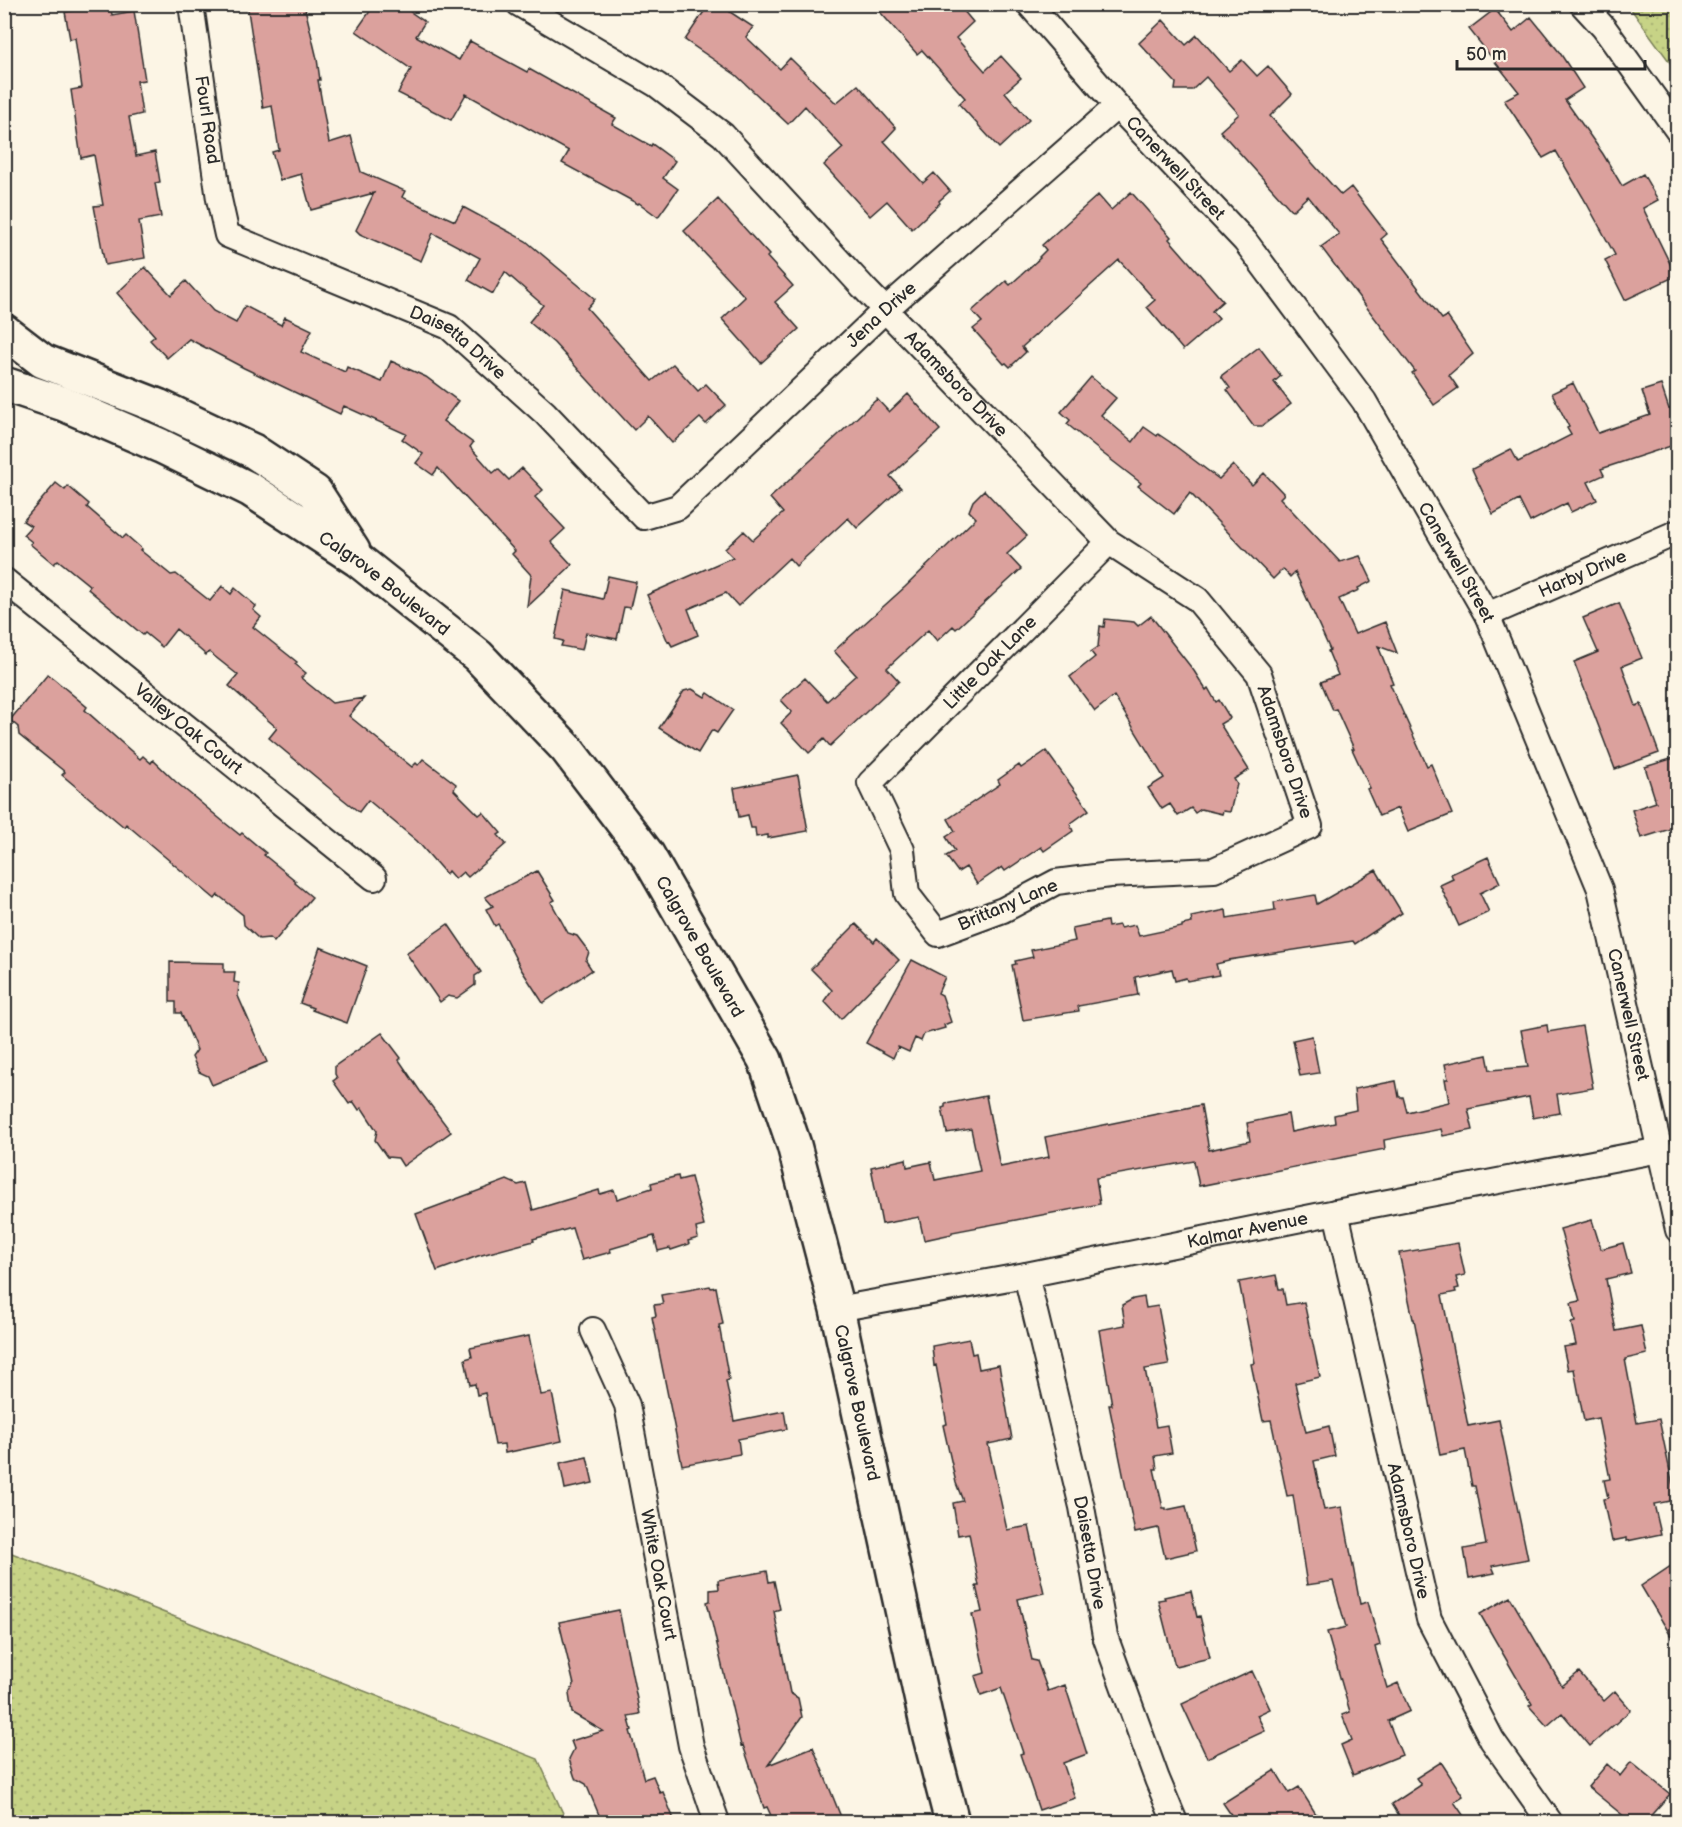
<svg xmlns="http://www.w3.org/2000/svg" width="1682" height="1827" viewBox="0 0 1682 1827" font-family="'Balsamiq Sans',sans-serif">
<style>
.green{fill:url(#green-dots);stroke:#797f58;stroke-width:1.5}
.building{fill:#dba19d;stroke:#2b2b2b;stroke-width:1.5}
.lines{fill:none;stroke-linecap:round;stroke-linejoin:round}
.street-casing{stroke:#2b2b2b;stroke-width:28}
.secondary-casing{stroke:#2b2b2b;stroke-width:38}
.street{stroke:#fcf5e5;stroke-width:24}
.secondary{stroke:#fcf5e5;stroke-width:33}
.labels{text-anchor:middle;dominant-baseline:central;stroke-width:4.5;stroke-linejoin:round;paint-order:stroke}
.street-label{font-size:18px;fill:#2b2b2b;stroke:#fcf5e5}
</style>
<defs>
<pattern id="green-dots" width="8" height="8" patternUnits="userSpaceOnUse" patternTransform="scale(1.5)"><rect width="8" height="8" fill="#c7d386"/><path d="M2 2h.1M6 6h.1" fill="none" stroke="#abb574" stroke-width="1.8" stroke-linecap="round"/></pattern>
</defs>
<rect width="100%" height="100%" fill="#fcf5e5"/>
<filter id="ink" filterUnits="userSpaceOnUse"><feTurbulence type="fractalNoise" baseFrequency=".0167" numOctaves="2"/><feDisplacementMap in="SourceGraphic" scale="12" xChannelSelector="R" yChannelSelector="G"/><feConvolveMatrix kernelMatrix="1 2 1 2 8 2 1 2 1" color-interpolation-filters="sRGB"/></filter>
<g filter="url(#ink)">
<!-- green -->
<path class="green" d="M1628,5H1677V72Z
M4,1550L538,1759L567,1822H5Z"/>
<!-- building -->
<path class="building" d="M76,4H110L112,15L134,11L145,80L137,81L142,114L129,117L136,156L155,152L160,182L155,183L161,217L139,221L145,258L105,265L94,206L103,205L94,155L81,158L71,90L82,88L75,38L70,39L65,12L77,10Z
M247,4H304L317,59L320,80H318L329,143L351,136L361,172L405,191L402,197L455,221L463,207L526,241L595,299L587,308L652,381L673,364L698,391L706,384L726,405L706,424L700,418L672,443L648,416L634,430L554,343L529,322L543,305L505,272L493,294L468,280L480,258L433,233L421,261L360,234L356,230L374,193L311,210L301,174L280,180L272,152L279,150L272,106L263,108Z
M375,4H399L425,22L416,36L459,60L470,41L527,72L529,69L616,118L612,124L651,146L652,144L675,161L663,178L678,189L658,217L639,203L638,204L562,163L569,151L466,94L451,120L398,93L411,69L356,31Z
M709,4H735L730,12L753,27L746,37L780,69L790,58L836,103L858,85L896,128L884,141L923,183L934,173L950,191L939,201L940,203L912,229L887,201L870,216L824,165L843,148L805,106L788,124L736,75L685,40Z
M873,4H958L973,22L956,38L985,71L1001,56L1021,78L1005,92L1029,120L999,148L959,104L965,98L922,50L917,54Z
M1495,9L1513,32L1531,17L1560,53L1583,88L1565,100L1603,154L1622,186L1643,174L1658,200L1643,208L1676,276L1625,300L1605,260L1615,255L1587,204L1556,151L1543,158L1504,100L1519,92L1469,29Z
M1163,20L1186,45L1197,35L1229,71L1242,60L1257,76L1268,66L1292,94L1270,116L1341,195L1351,187L1387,234L1381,239L1442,319L1447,316L1473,354L1449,375L1458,388L1434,405L1412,373L1415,371L1321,247L1339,234L1308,196L1292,211L1220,131L1239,114L1206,77L1192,90H1175L1176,83L1139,43Z
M1131,192L1171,237L1169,239L1223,301L1212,311L1219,319L1183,350L1147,307L1155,300L1119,260L1022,347L1026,352L1010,367L1006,363L1004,364L973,329L982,322L972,311L1006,281L1010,285L1040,258L1039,257L1046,250L1042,245L1098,195L1111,210Z
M718,199L769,255L767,257L793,286L775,302L799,329L761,363L722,319L745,297L684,231Z
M145,267L171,295L186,281L213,311L236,323L245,306L281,325L285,317L312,330L301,352L345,372L347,367L382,382L391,361L426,377L458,401L443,421L473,443L470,447L493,473L498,469L509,480L522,468L543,490L535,497L565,529L551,542L572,565L527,607L531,575L512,554L515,551L438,468L433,475L416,463L423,454L402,439L406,434L344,406L340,414L244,368L189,339L167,358L150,340L155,336L117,293Z
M1259,347L1281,376L1274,382L1291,404L1262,426H1254L1227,390L1230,388L1221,376Z
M1091,377L1116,398L1101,415L1133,442L1144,427L1157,436L1158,434L1170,442L1219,479L1233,465L1252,485L1264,473L1284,494L1280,498L1340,562L1360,556L1372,581L1358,588L1359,590L1339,599L1355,634L1385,622L1397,653L1378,646L1393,683L1390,684L1427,766L1431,764L1452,814L1408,832L1398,808L1379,816L1367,789L1370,788L1352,749H1354L1336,709L1333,710L1321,682L1338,675L1328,651L1330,650L1295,572L1290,577L1283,569L1273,579L1190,493L1174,514L1138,486L1141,483L1101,452L1067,424L1070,420L1061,412Z
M1573,383L1598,433L1650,415L1642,391L1661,385L1669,409L1672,408L1677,427V444L1601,469L1604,475L1588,482L1597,500L1571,512L1567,503L1530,522L1519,500L1493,514L1472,469L1511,449L1518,462L1571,435L1567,428L1569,427L1552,393Z
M908,394L940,430L890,476L901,488L857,528L848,518L796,566L789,558L738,606L726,593L688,609L698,635L672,646L669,641L668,642L647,595L733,557L725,549L744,531L753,540L783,513L770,498L877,399L889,412Z
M56,483L65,490L68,486L89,504L87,507L123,538L126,535L142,549L140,550L171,575L176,574L210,601L222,586L231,594L235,588L256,606L253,610L261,617L253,627L297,662L295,664L306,673L301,678L332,703L364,698L349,716L412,767L416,763L418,765L423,759L456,784L454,790L479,815L483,812L501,833L498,835L506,844L468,877L463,872L455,879L448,871L446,874L417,841L368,800L359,812L334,792L269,738L277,728L229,686L238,675L209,652L206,655L176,629L162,647L145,633L143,635L88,589L90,586L58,560L54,564L30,544L32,542L23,535L31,526L23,521Z
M984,490L1027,536L1007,554L1021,569L956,629L953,626L937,641L928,630L887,668L899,681L830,746L824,739L809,753L781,723L792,712L781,700L805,678L827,701L856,675L834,651L905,587L976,518L969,511L973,501Z
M608,576L636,582L630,608L624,607L617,639L586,633L582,650L561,646L563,641L555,639L565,590L603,599Z
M1619,603L1642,658L1622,666L1636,706L1641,704L1659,753L1615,769L1574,662L1598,652L1583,618Z
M1151,616L1194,671L1206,690L1208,688L1216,702L1219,700L1230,718L1220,724L1249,770L1234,779L1237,784L1230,812L1223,811L1222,814L1201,809L1195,813L1191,808L1178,816L1170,804L1162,809L1148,788L1164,778L1114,696L1095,711L1070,677L1095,657L1091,652L1098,647L1100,626L1104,627L1105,619L1134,622L1138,626Z
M48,674L87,707L85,710L140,759L143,756L151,763L153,760L176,782L225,823L240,835L242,833L266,853L264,855L296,881L295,883L312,897L274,942L269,938L259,939L244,925L243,915L218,895L215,899L126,824L124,827L62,775L65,772L19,735L18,727L10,720Z
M692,689L705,697L708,693L733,710L717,733L712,730L698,753L659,728L684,691Z
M1046,751L1089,810L1070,824L1073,831L1044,851L1041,847L1005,871L1002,867L977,884L966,867L958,872L946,856L955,851L946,837L955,831L948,819L1000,784L998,780L1019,765L1021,768Z
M1677,757V827L1641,838L1632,810L1656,802L1645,767Z
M798,775L808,831L768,838V835L756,837L755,828H751L748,815L739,817L734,788Z
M1488,857L1500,883L1480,893L1489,912L1459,926L1440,885L1453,879L1451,874Z
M1376,870L1402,913L1355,944L1353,941L1229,960V961L1216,964L1219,975L1187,981L1186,978L1175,981L1172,969L1135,977L1138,995L1078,1006L1079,1011L1023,1020L1012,965L1016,964L1015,961L1033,957L1031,950L1075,941L1072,928L1107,921L1108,927L1119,925L1120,928L1135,925L1139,936L1182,927V925L1192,923L1191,917L1226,910L1227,918L1275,910L1274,902L1315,895L1317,904Z
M537,871L555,900L551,902L568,933L577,936L589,952L586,961L592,970L543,1003L521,969L498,924L495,926L486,909L493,906L485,897Z
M448,924L481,972L475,976V985L457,998L448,996L440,1002L406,953Z
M856,924L874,942L877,938L899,960L841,1019L824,1001L832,990L811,969Z
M320,947L367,966L347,1023L312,1010L313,1008L300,1003Z
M912,960L945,977L938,993L942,995L951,1022L944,1025L945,1028L924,1034L921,1041L915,1038L909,1052L898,1047L893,1058L866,1043Z
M170,962L224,963V972H235L234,982L239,983L238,996L267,1062L212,1085L208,1076L199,1072L192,1057L197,1050L181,1013H176V1002H170Z
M1547,1025L1548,1032L1582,1026L1593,1088L1557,1094L1560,1113L1533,1118L1529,1097L1468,1109L1473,1130L1443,1136L1441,1129L1384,1140L1385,1149L1199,1186L1194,1161L1096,1178L1100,1204L952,1232V1234L924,1240L919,1217L882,1224L871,1167L906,1159L907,1167L931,1162L935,1180L980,1171L971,1129L947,1133L942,1108L945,1107V1104L986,1096L1000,1167L1049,1157L1045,1137L1201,1105L1209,1150L1250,1141L1247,1123L1288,1114L1291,1132L1335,1123L1334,1115L1356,1110L1354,1089L1396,1081L1399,1097H1403L1407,1112L1449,1102L1445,1079H1448L1445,1064L1487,1055L1490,1070L1528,1067L1521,1030Z
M382,1033L401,1058L399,1060L420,1091L451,1132L403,1166L398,1158L387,1157L375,1140L377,1131L362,1108L359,1110L353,1101L349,1104L333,1081L337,1078L335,1074V1066Z
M1312,1036L1319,1073L1300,1076L1293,1040Z
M678,1176L679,1180L691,1177L704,1226L696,1228L698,1238L688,1241L689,1244L671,1250L670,1248L658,1251L654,1236L610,1249L611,1252L582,1260L572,1228L533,1239L534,1241L478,1256L437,1271L416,1214L507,1180L518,1185L526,1183L533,1210L599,1190L600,1194L614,1190L617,1199L652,1188L651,1183Z
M1592,1220L1601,1249L1623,1243L1631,1273L1606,1279L1616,1331L1641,1326L1647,1354L1625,1359L1637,1423L1659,1419L1676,1500L1654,1504L1661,1534L1627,1541V1538L1612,1541L1603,1499L1608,1498L1604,1480L1610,1479L1598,1418L1584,1421L1574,1369L1568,1370L1563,1347L1576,1345L1571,1323L1575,1322L1571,1303L1580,1301L1560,1229Z
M1458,1243L1465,1275L1456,1277L1459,1288L1455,1289L1456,1292L1442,1295L1468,1426L1499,1420L1528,1559L1492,1566L1495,1573L1469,1578L1464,1549L1486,1545L1475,1486H1472L1465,1450L1440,1455L1414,1319H1413L1399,1253Z
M1276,1275L1279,1289H1283L1286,1305L1304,1302L1320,1377L1295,1383L1306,1432L1329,1426L1335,1456L1314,1461L1324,1510L1342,1507L1360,1604L1368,1602L1380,1645L1375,1647L1387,1688L1398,1683L1410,1711L1388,1721L1402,1755L1353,1775L1341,1745L1352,1740L1342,1715L1350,1712L1327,1632L1346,1627L1333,1581L1307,1585L1293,1495L1287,1496L1271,1420L1263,1421L1251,1364L1255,1363L1239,1282Z
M710,1286L711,1288L716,1287L723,1324L719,1325L729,1380L726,1381L734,1421L784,1411L787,1429L738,1439L740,1454L682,1465L652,1317L656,1316L654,1305L663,1304L661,1295Z
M1144,1297L1146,1308L1158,1306L1169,1365L1145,1369L1156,1427L1167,1425L1172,1453L1155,1456L1157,1469H1154L1163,1508H1166V1510L1186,1506L1196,1551L1165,1558L1158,1528L1135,1533L1109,1405H1112L1099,1330L1125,1325L1122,1305L1133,1299Z
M529,1336L541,1395L552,1393L562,1441L505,1453L504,1444L495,1445L485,1393L477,1395L475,1384L470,1385L465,1359L472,1357L470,1348Z
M969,1339L972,1354L976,1353L979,1369L999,1365L1012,1439L988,1444L1007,1530L1029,1526L1044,1593L1018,1599L1032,1660L1037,1661L1048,1691L1065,1685L1087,1754L1063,1763L1075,1798L1039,1810L1020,1754L1023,1753L1001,1688L981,1695L975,1676L985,1673L972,1614L982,1612L976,1586H979L969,1533L958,1535L953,1503L963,1501L956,1483L943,1425L947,1424L936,1365L934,1366L932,1346Z
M587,1457L593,1483L565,1489L560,1463Z
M1677,1562V1646L1641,1586Z
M767,1571L769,1582L774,1581L780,1609L774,1611L790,1693L798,1698L802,1717L768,1765L813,1747L843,1822H774L767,1807L764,1808L743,1745L741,1746L707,1602L710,1601V1590L719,1589L718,1580Z
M1191,1591L1197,1617L1200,1616L1210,1658L1175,1666L1158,1600L1165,1599L1164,1597Z
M1510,1597L1562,1686L1579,1672L1604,1701L1615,1691L1631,1710L1590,1746L1562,1713L1547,1726L1529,1706L1532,1704L1480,1614Z
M619,1610L640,1714L628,1716L632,1730L630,1731L644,1779L653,1776L660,1793L663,1792L675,1822H602L586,1784L575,1778L569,1759L574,1749L571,1741L603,1731L572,1713L569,1694L574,1685L559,1622Z
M1252,1671L1270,1709L1257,1715L1265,1731L1207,1758L1182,1704Z
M1441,1762L1463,1796L1454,1802L1468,1822H1403L1392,1804L1421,1785L1416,1778Z
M1631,1762L1670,1794L1645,1822H1631L1588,1787L1607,1764L1620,1776Z
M1275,1770L1289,1793L1299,1787L1316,1814L1303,1822H1236L1223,1803Z"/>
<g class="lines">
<defs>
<g id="street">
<path id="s1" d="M191,4L219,199L227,235L449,327L545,413L644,517L678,507L885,310L1117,106"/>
<path id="s2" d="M519,4L657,85L723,135L863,287L1109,542L1197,599L1259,674L1310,826L1214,870L1110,875L1056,882L1003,910L938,934L907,894L902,850L870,783L1109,542"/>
<path id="s3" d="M1029,4L1117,106L1245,241L1364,401L1487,615L1600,889L1678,1230"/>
<path d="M1582,4L1604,28L1678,131"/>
<path id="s4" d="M4,580L374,878"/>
<path id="s5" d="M1487,615L1678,532"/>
<path id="s6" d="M1336,1212L1429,1619L1492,1740L1550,1822"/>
<path id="s7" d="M1026,1275L1082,1507L1105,1636L1157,1779L1175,1822"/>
<path id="s8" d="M837,1309L1026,1275L1336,1212L1660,1150"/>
<path id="s9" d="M593,1330L627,1405L691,1746L717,1822"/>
</g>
<g id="secondary">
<path d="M4,331L43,361L158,406L253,451L315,492L353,551"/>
<path id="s10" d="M4,384L64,404L161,446L251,490L358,560L478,656L566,748L647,854L765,1060L794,1145L837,1309L928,1729L952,1822"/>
</g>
</defs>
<!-- street casing -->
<use href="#street" class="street-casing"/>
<!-- secondary casing -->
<use href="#secondary" class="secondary-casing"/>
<!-- street -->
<use href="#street" class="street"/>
<!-- secondary -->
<use href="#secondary" class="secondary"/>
</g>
</g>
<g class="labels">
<!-- street labels -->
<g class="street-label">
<text stroke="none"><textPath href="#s1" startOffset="117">Fourl Road</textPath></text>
<text stroke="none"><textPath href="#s3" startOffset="220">Canerwell Street</textPath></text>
<text stroke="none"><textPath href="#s1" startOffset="1062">Jena Drive</textPath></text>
<text stroke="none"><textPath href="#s1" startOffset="490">Daisetta Drive</textPath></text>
<text stroke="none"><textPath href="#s2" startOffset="584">Adamsboro Drive</textPath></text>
<text stroke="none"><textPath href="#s3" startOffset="706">Canerwell Street</textPath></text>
<text stroke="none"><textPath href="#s5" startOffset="104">Harby Drive</textPath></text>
<text stroke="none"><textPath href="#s10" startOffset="432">Calgrove Boulevard</textPath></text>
<text stroke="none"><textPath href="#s2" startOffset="1899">Little Oak Lane</textPath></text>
<text stroke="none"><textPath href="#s4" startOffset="237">Valley Oak Court</textPath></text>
<text stroke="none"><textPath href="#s2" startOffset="1088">Adamsboro Drive</textPath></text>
<text transform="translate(1008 905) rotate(-23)">Brittany Lane</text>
<text stroke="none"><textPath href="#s10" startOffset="918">Calgrove Boulevard</textPath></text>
<text stroke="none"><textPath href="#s3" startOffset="1192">Canerwell Street</textPath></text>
<text stroke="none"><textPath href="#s8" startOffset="418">Kalmar Avenue</textPath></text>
<text stroke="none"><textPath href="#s10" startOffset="1404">Calgrove Boulevard</textPath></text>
<text stroke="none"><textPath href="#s6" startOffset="327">Adamsboro Drive</textPath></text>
<text stroke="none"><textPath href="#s7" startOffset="285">Daisetta Drive</textPath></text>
<text stroke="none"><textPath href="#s9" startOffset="255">White Oak Court</textPath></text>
</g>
</g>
<!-- margin -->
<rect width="1682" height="1827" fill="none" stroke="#fcf5e5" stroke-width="24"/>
<rect x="12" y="12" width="1658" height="1803" fill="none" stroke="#2b2b2b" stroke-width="2" filter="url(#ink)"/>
<!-- scale -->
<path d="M1457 60v9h188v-9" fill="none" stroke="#2b2b2b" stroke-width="3"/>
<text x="1466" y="60" font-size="18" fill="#2b2b2b" stroke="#fcf5e5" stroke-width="4.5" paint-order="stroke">50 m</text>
</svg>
